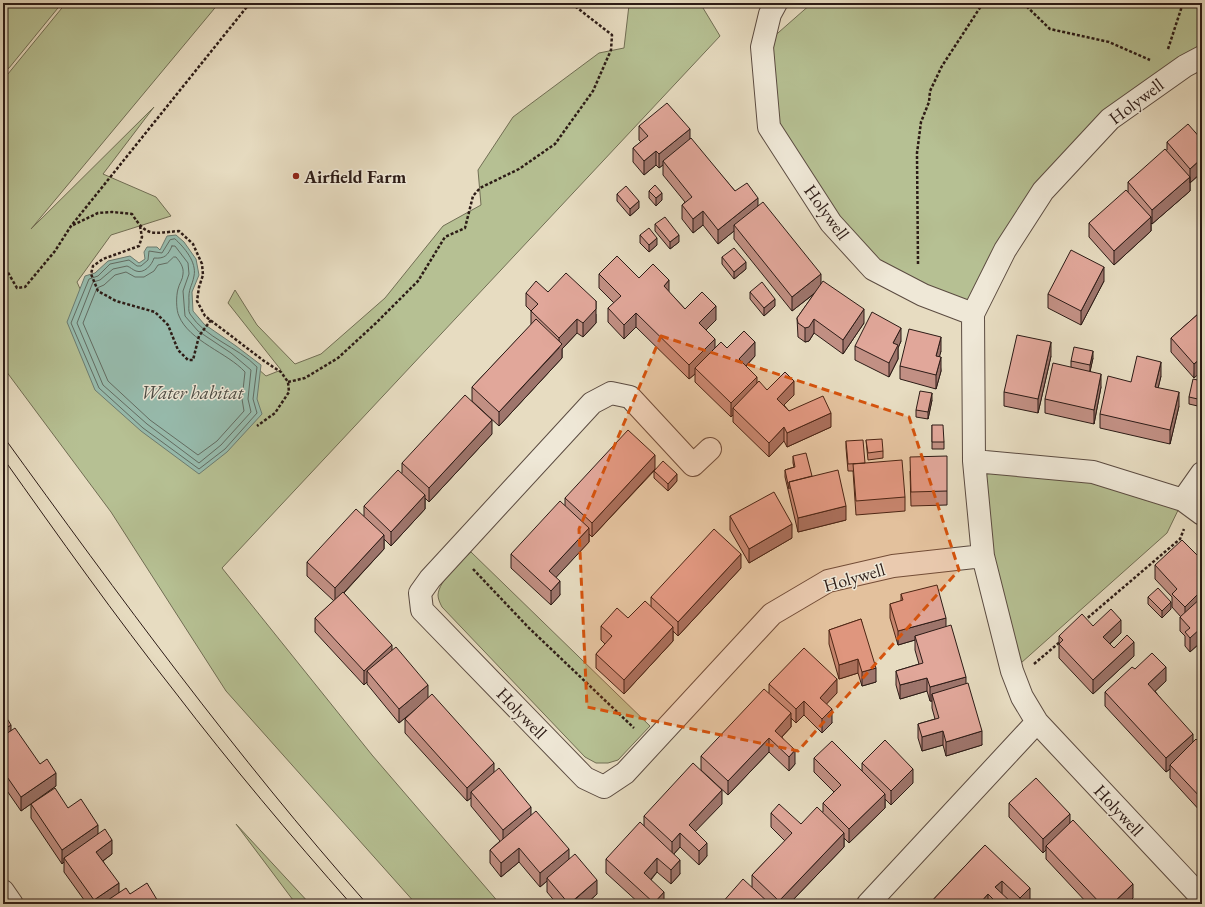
<svg xmlns="http://www.w3.org/2000/svg" width="1205" height="907" viewBox="0 0 1205 907" font-family="'EB Garamond',serif">
<style>
.green{fill:#b6c093;stroke:#716e54}
.water{fill:#97bcae;stroke:#6c7c71}
.lines{fill:none;stroke-linecap:round;stroke-linejoin:round}
.shore{stroke:#626c62;stroke-width:1}
.minor-casing{stroke:#5b4b41;stroke-width:24}
.path{stroke:#2c1b16;stroke-width:2.5;stroke-dasharray:3 2;stroke-linecap:butt}
.minor{stroke:#efe8d7;stroke-width:22}
.tram{stroke:#2c1b16;stroke-width:1}
.wall{fill:#c29084;stroke:#2c1b16}
.shaded-wall{fill:#9e756c;stroke:#2c1b16}
.building{fill:#e1a79a;stroke:#2c1b16}
.marked{fill:#d5530d;fill-opacity:0.2;stroke:#d5530d;stroke-width:3;stroke-dasharray:8 5;stroke-linejoin:round}
.poi-dot{fill:#8f2418;stroke:#efe8d7;stroke-width:1.5}
.labels{text-anchor:middle;dominant-baseline:central;stroke-width:3;stroke-linejoin:round;paint-order:stroke}
.street-label{font-size:18px;fill:#2c1b16;stroke:#efe8d7}
.poi-label{font-size:18px;font-weight:bold;fill:#2c1b16;stroke:#efe8d7;text-anchor:start}
.water-label{font-size:19px;font-style:italic;fill:#4c4b44;stroke:#efe8d7}
</style>
<rect width="100%" height="100%" fill="#e7dcc1"/>
<filter id="stains"><feTurbulence type="fractalNoise" baseFrequency=".005" numOctaves="4"/><feColorMatrix values="0 0 0 0 .2 0 0 0 0 .09 0 0 0 0 .02 0 0 0 .5 -.17"/></filter>
<radialGradient id="worn" r=".72"><stop offset=".6" stop-color="#630" stop-opacity="0"/><stop offset="1" stop-color="#630" stop-opacity=".3"/></radialGradient>
<!-- green -->
<path class="green" d="M3,3H62L9,68L3,72Z
M66,3H219L31,229L154,107L103,174L156,197L171,216L111,235L77,282L110,356L247,359L266,376L281,370L228,303L235,290L257,325L295,364L321,354L385,298L443,226L481,205L478,170L513,117L599,53L624,48L629,5L628,3H700L720,36L222,568L372,755L500,904H416L226,691L111,512L3,367V80Z
M812,3H1202V57L1185,66L1043,191L973,314L873,269L769,127L762,47Z
M974,461L1093,472L1183,500L1167,533L1012,671Z
M471,552L650,726L618,760L608,763H596L585,757L442,607C440,603 438,599 438,595C439,580 461,562 471,552Z
M236,824L310,904H296Z"/>
<!-- water -->
<path class="water" d="M176,235L184,242L196,259L199,275L192,292L193,311L204,324L236,346L261,365L257,399L262,414L227,452L199,474L141,431L95,390L67,322L85,276L95,273L108,261L130,256L139,263L145,259L144,252L147,247H157L160,250L167,236Z"/>
<g class="lines">
<!-- shore -->
<path class="shore" d="M175,239C184,247 197,262 194,276C192,287 188,288 189,302C189,306 188,311 190,314C205,338 238,347 257,367L253,399L257,413L225,449L199,469L143,428L99,388L71,323L89,279L98,276L110,264L129,260L137,266H141L148,260L149,251L162,253L170,240Z
M172,246H175L188,263L189,274L183,291L185,316L198,331L231,353L251,370L248,399L251,412L221,445L199,463L147,424L103,385L77,323L93,282L100,280L113,269L127,266C130,267 133,270 136,271C144,274 152,265 154,258C165,259 168,255 172,246Z
M174,257H176C180,262 184,267 183,274C183,279 179,284 178,289C176,296 176,310 179,316C189,341 228,353 245,372L242,399L244,411L217,441L198,455L150,420L108,381L83,323L97,288L104,285L115,275L126,272L135,277H144L154,271L158,265L167,263Z"/>
<defs>
<path id="minor" d="M776,3L770,14L762,47L769,127L831,223L873,269L923,295L973,314
M1202,57L1185,66L1110,119L1043,191L1005,250L973,314L974,461L983,556L1012,671L1022,697L1037,722L1202,898
M710,449L693,465L630,397L611,393L592,403L430,579L420,593L422,610L585,778L604,787L625,773L772,614L828,581L893,566L983,556
M974,461L1093,472L1183,500L1202,514
M1183,500L1202,473
M3,891L12,904
M868,904L1037,722"/>
</defs>
<!-- minor casing -->
<use href="#minor" class="minor-casing"/>
<!-- path -->
<path class="path" d="M1023,3L1050,29L1109,42L1150,60
M1168,49L1183,3
M73,225L98,213L112,212L132,214C147,238 153,233 179,231L193,244L202,264L203,275L199,287L197,301L205,316L264,361L281,372L288,382L289,392L275,413L257,426
M140,226L142,237L139,246L103,259L93,266L91,274L98,291L116,301L155,312L168,325L178,350L188,360H193L199,336L211,320
M3,264L17,288L25,287L55,251L71,226L250,3
M918,264L917,153L921,122L929,102L930,91L942,66L983,3
M288,382L305,378L338,358L376,323L418,281L445,237L465,228L473,196L480,188L519,169L555,144L593,91L611,50L612,35L571,3
M473,569L529,628L634,728
M1084,621L1180,539L1184,529
M1034,664L1061,641"/>
<!-- minor -->
<use href="#minor" class="minor"/>
<!-- tram -->
<path class="tram" d="M3,436C119,596 236,756 367,904
M3,458C59,537 115,616 175,692C231,765 290,835 351,904"/>
</g>
<!-- wall -->
<path class="wall" d="M639,126L690,139L735,191L758,206L821,284L864,323L843,354L814,333L809,341L805,342L798,337L797,318L814,294L792,311L734,239V231L718,244L703,225L693,233L682,219V205L685,202L663,175V165L659,168L656,165L644,175L633,162V148L641,142L639,140Z
M1202,140V172L1190,183V191L1152,224L1151,223V231L1114,265L1089,237V223L1128,192V182L1167,150V142Z
M649,191L662,200L656,206L649,198Z
M617,194L639,208L630,216L617,201Z
M655,224L679,242L670,249L655,231Z
M640,235L657,245L649,252L640,243Z
M722,257L746,269L734,279L722,264Z
M599,274L639,278L669,292L685,309L716,320L706,330L715,348H727L755,356L746,366L757,383L767,390L794,395L784,405L789,411L831,427L787,447L784,441L769,457L733,422V415L731,417L695,382V374L689,379L636,327L624,339L608,322V308L614,303L599,288Z
M1104,281L1081,325L1048,308V294Z
M548,292L596,314V323L583,337L577,333L562,349V358L499,426L472,401V387L531,325V311L526,306V293Z
M750,292L775,306L764,316L750,299Z
M1198,314L1194,378L1171,352V338Z
M901,341L898,348V359L889,377L855,360V346Z
M941,351L939,356L941,371L936,389L900,379V366Z
M1051,356L1038,413L1004,406V392Z
M1093,358L1090,371L1101,387L1094,424L1045,413V399L1071,367V361Z
M1161,376L1158,388L1179,406L1170,444L1100,428V414L1131,382Z
M1202,381V407L1189,404V397Z
M932,400L928,419L916,417V410Z
M932,425L944,442V449H932Z
M492,434L429,502L425,498V509L391,546L384,539V549L344,593L392,650L428,698L531,815L569,859L597,894L586,904H557L547,892V881L540,887L519,862L501,877L490,863V850L500,841L471,806V798L467,801L405,733V719L412,712L399,723L367,684V682L364,685L315,632V618L334,601L307,576V562L364,516V506L402,473V463Z
M866,440L883,451V458L868,460Z
M846,441L865,463L905,497V511L856,515L853,471H848L846,448Z
M793,456L812,476L846,520L798,532L785,477V470L794,467L793,463Z
M655,469L677,481L668,491L654,478V471L592,537L589,534V542L556,577L560,595L551,605L511,568V554L565,506V498Z
M910,471L947,491V505L911,506Z
M730,516L792,538L749,563L730,530Z
M1202,560V637L1201,638V642L1190,652L1185,646V636L1180,631V617H1181L1172,607V597L1155,579V565Z
M741,568L678,636L673,631V641L624,694L596,668V654L605,644L601,640V626L628,618L651,607V597Z
M901,594L946,626L966,684L982,745L946,756L943,745L922,751L918,738V724L935,719L932,708V701H930L927,691L900,699L896,685V671L919,664L915,650V640L898,645L890,618V604L901,601Z
M1148,597L1171,609L1162,618L1148,604Z
M861,619L876,682L862,686L858,673L839,679L829,644V630Z
M1093,626L1121,633L1110,644L1114,648L1134,656L1093,694L1059,658V636Z
M1135,669L1166,681L1155,691L1193,742L1202,745V813L1170,778V769L1166,772L1105,706V692Z
M769,684L837,693L826,704L832,723L822,733L804,715L796,723L791,718V727L782,737L795,764L789,771L769,752L728,795L701,770V756L769,693Z
M3,712L11,731L56,786L21,811L3,785Z
M814,758L862,772V763L913,783L891,805L885,799V808L849,843L844,838V847L789,904H721L752,887V875L785,841L771,827V813L801,824L823,812V803L834,792L814,772Z
M1009,803L1070,823L1133,898L1127,904H1088L1046,859V850L1043,853L1009,817Z
M31,804L68,808L98,833L112,854L103,861L119,893L130,894L159,904H87L64,872V862L62,864L31,818Z
M722,804L695,831L707,856L699,865L680,847L674,854L680,874L671,884L657,872L651,880L664,904H640L606,873V859L644,826V816Z
M985,845L1030,902L1028,904H929Z"/>
<!-- shaded-wall -->
<path class="shaded-wall" d="M690,129V143L663,161V165L659,168V154Z
M656,151V165L644,175V161Z
M1202,158V172L1190,183V169Z
M1190,177V191L1152,224V210Z
M662,193V200L656,206V198Z
M758,198V212L734,225V231L718,244V230Z
M639,201V208L630,216V209Z
M703,211V225L693,233V219Z
M1151,217V231L1114,265V251Z
M679,235V242L670,249V242Z
M657,238V245L649,252V245Z
M746,262V269L734,279V272Z
M1104,267V281L1081,325V311Z
M821,274V288L792,311V297Z
M669,280V294L664,286Z
M775,299V306L764,316V308Z
M596,301V323L583,337V323Z
M716,306V320L699,337V323Z
M864,309V323L843,354V340Z
M636,313V327L624,339V325Z
M577,319V333L562,349V358L499,426V412L559,348V338Z
M814,319V333L809,341L805,342V328Z
M901,328V341L898,348V359L889,377V363L893,343Z
M941,337V351L936,370V356Z
M715,339V353L695,368V374L689,379V365Z
M755,342V356L739,373V359Z
M1051,342V356L1038,413V399Z
M1093,351V358L1090,372V365Z
M941,357V371L936,389V375Z
M1202,357V371L1194,378V364Z
M1161,362V376L1155,401V387Z
M1101,374V387L1094,424V410Z
M757,377V391L733,408V415L731,417V403Z
M794,381V395L777,412V399Z
M1179,392V406L1170,444V430Z
M932,393V400L928,419V412Z
M831,413V427L787,447V433Z
M492,420V434L429,502V488Z
M784,427V441L769,457V443Z
M655,455V469L592,537V523Z
M677,474V481L668,491V484Z
M425,495V509L391,546V532Z
M846,506V520L798,532V518Z
M792,524V538L749,563V549Z
M589,528V542L549,585V571Z
M384,535V549L335,602V588Z
M741,554V568L678,636V622Z
M560,581V595L551,605V591Z
M1202,590V604L1185,621V607Z
M1171,602V609L1162,618V611Z
M946,618V632L915,636V640L898,645V631Z
M1121,620V633L1103,650V637Z
M1202,623V637L1201,638V642L1190,652V638L1199,626Z
M673,627V641L624,694V680Z
M1134,642V656L1093,694V680Z
M392,645V659L367,671V682L364,685V671Z
M858,659V673L839,679V665Z
M1166,667V681L1148,698V684Z
M876,668V682L862,686V672Z
M966,677V690L932,694V701H930V687Z
M927,678V691L900,699V685Z
M837,679V693L820,711V698Z
M428,685V699L399,723V709Z
M804,701V715L796,723V709Z
M832,709V723L822,733V719Z
M791,713V727L775,744V731Z
M11,725V739L3,744V730Z
M943,731V745L922,751V737Z
M982,731V745L946,756V742Z
M1193,734V747L1170,765V769L1166,772V758Z
M769,738V752L728,795V781Z
M795,750V764L789,771V757Z
M494,763V777L471,792V798L467,801V788Z
M913,769V783L891,805V791Z
M56,773V786L21,811V797Z
M722,790V804L689,838V825Z
M885,794V808L849,843V829Z
M531,807V821L503,844V830Z
M1070,814V828L1046,846V850L1043,853V839Z
M98,825V839L64,858V862L62,864V850Z
M680,833V847L672,856V842Z
M844,833V847L789,904H779V901Z
M112,840V854L96,866V852Z
M707,843V856L699,865V851Z
M519,848V862L501,877V863Z
M569,849V863L547,878V881L540,887V873Z
M657,858V872L644,887V873Z
M680,860V874L671,884V870Z
M597,880V894L586,904H570Z
M1002,881V895L995,887Z
M119,883V897L108,904H94V900Z
M1133,884V898L1127,904H1112Z
M1030,888V902L1028,904H1020V898Z
M664,892V904H654V903Z
M988,894V904H979Z"/>
<!-- building -->
<path class="building" d="M667,103L690,129L659,154L656,151L644,161L633,148L648,136L639,126Z
M1188,124L1202,140V158L1190,169L1167,142Z
M691,138L735,191L747,183L758,198L718,230L703,211L693,219L682,205L692,197L663,161Z
M1165,149L1190,177L1152,210L1128,182Z
M655,185L662,193L656,198L649,191Z
M626,186L639,201L630,209L617,194Z
M1126,190L1151,217L1114,251L1089,223Z
M763,202L821,274L792,297L734,225Z
M665,217L679,235L670,242L655,224Z
M649,228L657,238L649,245L640,235Z
M734,248L746,262L734,272L722,257Z
M1071,250L1104,267L1081,311L1048,294Z
M617,256L639,278L653,264L669,280L664,286L685,309L702,292L716,306L699,323L715,339L689,365L636,313L624,325L608,308L621,296L599,274Z
M566,273L596,301V309L583,323L577,319L559,338L531,311L538,304L526,293L536,281L548,292Z
M823,281L864,309L843,340L814,319L809,327L805,328L798,323L797,318Z
M762,282L775,299L764,308L750,292Z
M872,312L901,328L893,343L898,345L889,363L855,346Z
M1198,314L1202,318V357L1194,364L1171,338Z
M536,319L562,344L499,412L472,387Z
M909,329L941,337L936,356L941,357L936,375L900,366Z
M744,331L755,342L739,359L757,377L731,403L695,368L721,342L727,348Z
M1017,335L1051,342L1038,399L1004,392Z
M1074,347L1093,351L1090,365L1071,361Z
M1137,356L1161,362L1155,387L1179,392L1170,430L1100,414L1108,376L1131,382Z
M1053,363L1101,374L1094,410L1045,399Z
M785,372L794,381L777,399L789,411L823,396L831,413L787,433L784,427L769,443L733,408L759,381L767,390Z
M1193,379L1202,381V400L1189,397Z
M920,391L932,393L928,412L916,410Z
M465,395L492,420L429,488L402,463Z
M932,425H943L944,442H932Z
M628,430L655,455L592,523L565,498Z
M882,439L883,451L868,453L866,440Z
M863,440L865,463L848,464L846,441Z
M806,453L812,476L789,482V489L785,470L795,467L793,456Z
M947,456V491L911,492L910,457Z
M902,460L905,497L856,501L853,464Z
M663,461L677,474L668,484L654,471Z
M398,470L425,495L391,532L364,506Z
M838,470L846,506L798,518L789,482Z
M774,492L792,524L749,549L730,516Z
M560,501L589,528L549,571L560,581L551,591L511,554Z
M356,509L384,535L335,588L307,562Z
M714,529L741,554L678,622L651,597Z
M1182,540L1202,560V590L1185,607L1172,594L1177,589L1155,565Z
M937,585L946,618L898,631L890,604L903,600L901,594Z
M1158,588L1171,602L1162,611L1148,597Z
M343,592L392,645L364,671L315,618Z
M1202,597V623L1199,626L1201,628L1190,638L1185,632L1190,628L1180,617Z
M645,601L673,627L624,680L596,654L612,636L601,626L617,608L628,618Z
M1111,609L1121,620L1103,637L1114,648L1127,635L1134,642L1093,680L1059,644L1063,640L1059,636L1082,614L1093,626Z
M861,619L876,668L862,672L858,659L839,665L829,630Z
M951,625L966,677L930,687L927,678L900,685L896,671L923,663L915,636Z
M396,647L428,685L399,709L367,671Z
M804,648L837,679L820,698L832,709L822,719L804,701L796,709L769,684Z
M1152,653L1166,667L1148,684L1193,734L1166,758L1105,692L1132,667L1135,669Z
M968,683L982,731L946,742L943,731L922,737L918,724L939,718L932,694Z
M764,689L791,713L775,731L795,750L789,757L769,738L728,781L701,756Z
M432,694L494,763L467,788L405,719Z
M3,712L11,725L3,730Z
M15,728L40,764L47,759L56,773L21,797L3,771V736Z
M1196,739L1202,745V799L1170,765Z
M885,740L913,769L891,791L862,763Z
M832,741L885,794L849,829L823,803L841,785L814,758Z
M693,763L722,790L689,825L707,843L699,851L680,833L672,842L644,816Z
M499,768L531,807L503,830L471,792Z
M1036,778L1070,814L1043,839L1009,803Z
M55,788L68,808L81,799L98,825L62,850L31,804Z
M779,804L801,824L817,807L844,833L779,901L752,875L792,833L771,813Z
M536,811L569,849L540,873L519,848L501,863L490,850Z
M1073,820L1133,884L1112,904H1101L1046,846Z
M640,822L680,860L671,870L657,858L644,873L664,892L654,903L606,859Z
M105,829L112,840L96,852L119,883L94,900L64,858Z
M985,845L1030,888L1020,898L1002,881L995,887L1013,904H998L988,894L979,904H929Z
M575,854L597,880L569,904L547,878Z
M743,879L770,904H721Z
M147,883L159,903L157,904H102L126,888L130,894Z
M1138,901L1141,904H1135Z"/>
<!-- marked area -->
<path class="marked" d="M661,336L909,417L959,570L798,751L587,707L579,529Z"/>
<!-- markers -->
<circle class="poi-dot" cx="296" cy="176" r="4"/>
<g class="labels">
<!-- street labels -->
<g class="street-label">
<text transform="translate(1136 101) rotate(-37)">Holywell</text>
<text transform="translate(827 212) rotate(54)">Holywell</text>
<text transform="translate(854 577) rotate(-16)">Holywell</text>
<text transform="translate(522 713) rotate(46)">Holywell</text>
<text transform="translate(1119 810) rotate(47)">Holywell</text>
</g>
<!-- poi labels -->
<g class="poi-label">
<text x="304" y="176">Airfield Farm</text>
</g>
<!-- water labels -->
<g class="water-label">
<text x="192" y="392">Water habitat</text>
</g>
</g>
<!-- margin -->
<rect width="1205" height="907" fill="none" stroke="#e7dcc1" stroke-width="16"/>
<rect x="4" y="4" width="1197" height="899" fill="none" stroke="#2c1b16" stroke-width="2"/>
<rect x="8" y="8" width="1189" height="891" fill="none" stroke="#2c1b16"/>
<rect width="100%" height="100%" filter="url(#stains)"/>
<rect width="100%" height="100%" fill="url(#worn)"/>
</svg>
